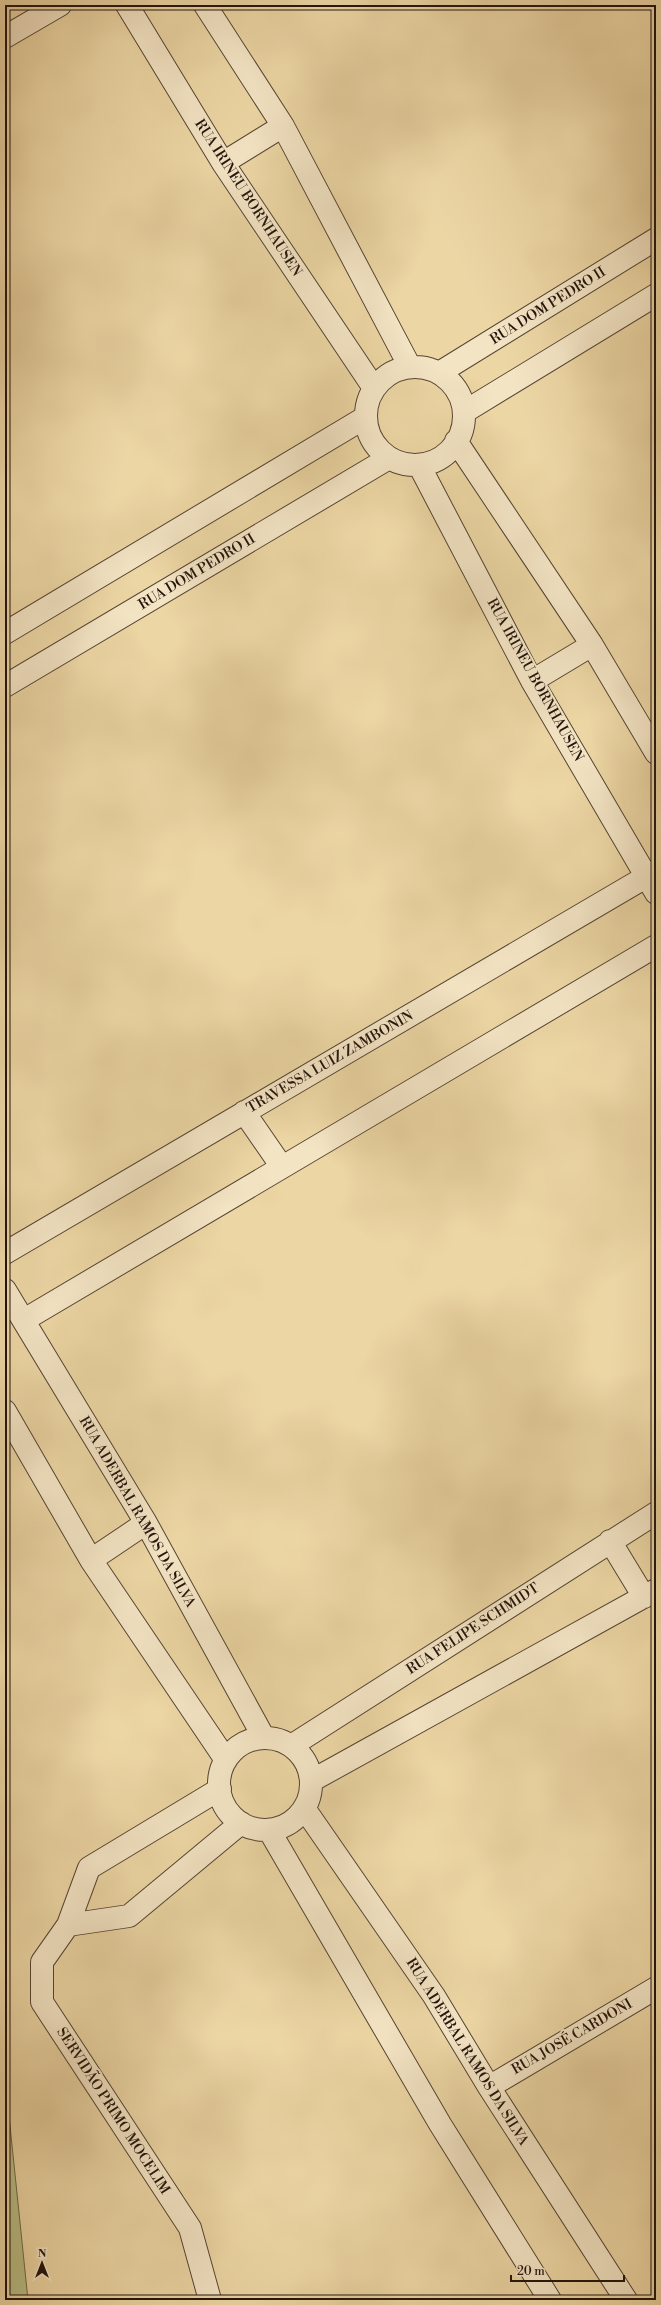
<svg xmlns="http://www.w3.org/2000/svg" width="661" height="2305" viewBox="0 0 661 2305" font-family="'Libre Bodoni',serif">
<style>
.green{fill:#babd84;stroke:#6e6849}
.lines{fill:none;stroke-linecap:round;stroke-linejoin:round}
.minor-casing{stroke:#554434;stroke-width:24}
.minor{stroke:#f3e4c4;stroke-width:22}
.labels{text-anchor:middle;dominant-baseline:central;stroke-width:4;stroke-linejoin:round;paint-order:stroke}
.street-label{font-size:14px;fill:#23140e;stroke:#f3e4c4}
</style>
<rect width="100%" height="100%" fill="#ecd6a4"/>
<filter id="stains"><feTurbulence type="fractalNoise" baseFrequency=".005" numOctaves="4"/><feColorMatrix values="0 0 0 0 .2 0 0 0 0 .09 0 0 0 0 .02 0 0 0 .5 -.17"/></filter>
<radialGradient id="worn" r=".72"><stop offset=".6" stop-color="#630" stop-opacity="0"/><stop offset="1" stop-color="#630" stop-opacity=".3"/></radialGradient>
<!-- green -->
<path class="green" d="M5,2110L9,2116L28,2300H5Z"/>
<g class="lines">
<defs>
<path id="minor" d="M127,5L223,163L374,388
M205,5L283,126L410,367
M5,37L60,5
M223,163L283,126
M366 416a49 49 0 1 1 98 0a49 49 0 1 1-98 0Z
M439,373L656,239
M464,412L656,295
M456,441L592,645L656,753
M419,465L532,681L656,893
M5,633L366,417
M532,681L592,645
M5,686L389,458
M244,1112L282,1167
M5,1253L656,871
M5,1290L146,1523L264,1738
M24,1320L656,946
M5,1411L91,1560L226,1760
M610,1541L644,1597
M91,1560L146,1523
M219 1784a46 46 0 1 1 92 0a46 46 0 1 1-92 0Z
M291,1746L656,1513
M311,1781L656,1590
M304,1808L434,1996L489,2087L626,2300
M269,1830L440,2124L550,2300
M68,1925L129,1916L241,1823
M489,2087L656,1988
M210,2300L190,2228L42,2002V1962L68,1925L89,1868L220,1789"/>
</defs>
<!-- minor casing -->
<use href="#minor" class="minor-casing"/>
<!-- minor -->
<use href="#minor" class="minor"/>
</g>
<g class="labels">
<!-- street labels -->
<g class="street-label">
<text transform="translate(248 198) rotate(57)">RUA IRINEU BORNHAUSEN</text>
<text transform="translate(548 306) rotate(-32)">RUA DOM PEDRO II</text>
<text transform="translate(197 572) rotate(-31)">RUA DOM PEDRO II</text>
<text transform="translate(535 680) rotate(61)">RUA IRINEU BORNHAUSEN</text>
<text transform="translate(330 1062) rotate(-30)">TRAVESSA LUIZ ZAMBONIN</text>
<text transform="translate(137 1512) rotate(60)">RUA ADERBAL RAMOS DA SILVA</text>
<text transform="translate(473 1629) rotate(-33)">RUA FELIPE SCHMIDT</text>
<text transform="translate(572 2037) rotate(-30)">RUA JOSÉ CARDONI</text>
<text transform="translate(467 2052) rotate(58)">RUA ADERBAL RAMOS DA SILVA</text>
<text transform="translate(113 2111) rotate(57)">SERVIDÃO PRIMO MOCELIM</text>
</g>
</g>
<!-- margin -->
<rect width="661" height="2305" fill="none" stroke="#ecd6a4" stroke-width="20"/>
<rect x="6" y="6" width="649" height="2293" fill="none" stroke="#23140e" stroke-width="2"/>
<rect x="10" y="10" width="641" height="2285" fill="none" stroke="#23140e"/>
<!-- north arrow -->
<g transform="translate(42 2263)" stroke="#f3e4c4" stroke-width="3" paint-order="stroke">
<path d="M0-3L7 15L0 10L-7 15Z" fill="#23140e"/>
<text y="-6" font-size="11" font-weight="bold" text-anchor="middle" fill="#23140e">N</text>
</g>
<!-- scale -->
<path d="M511 2275v6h113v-6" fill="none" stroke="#23140e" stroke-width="2"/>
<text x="517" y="2275" font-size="12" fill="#23140e" stroke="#f3e4c4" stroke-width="3" paint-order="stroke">20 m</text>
<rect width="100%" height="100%" filter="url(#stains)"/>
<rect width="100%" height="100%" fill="url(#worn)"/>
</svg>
